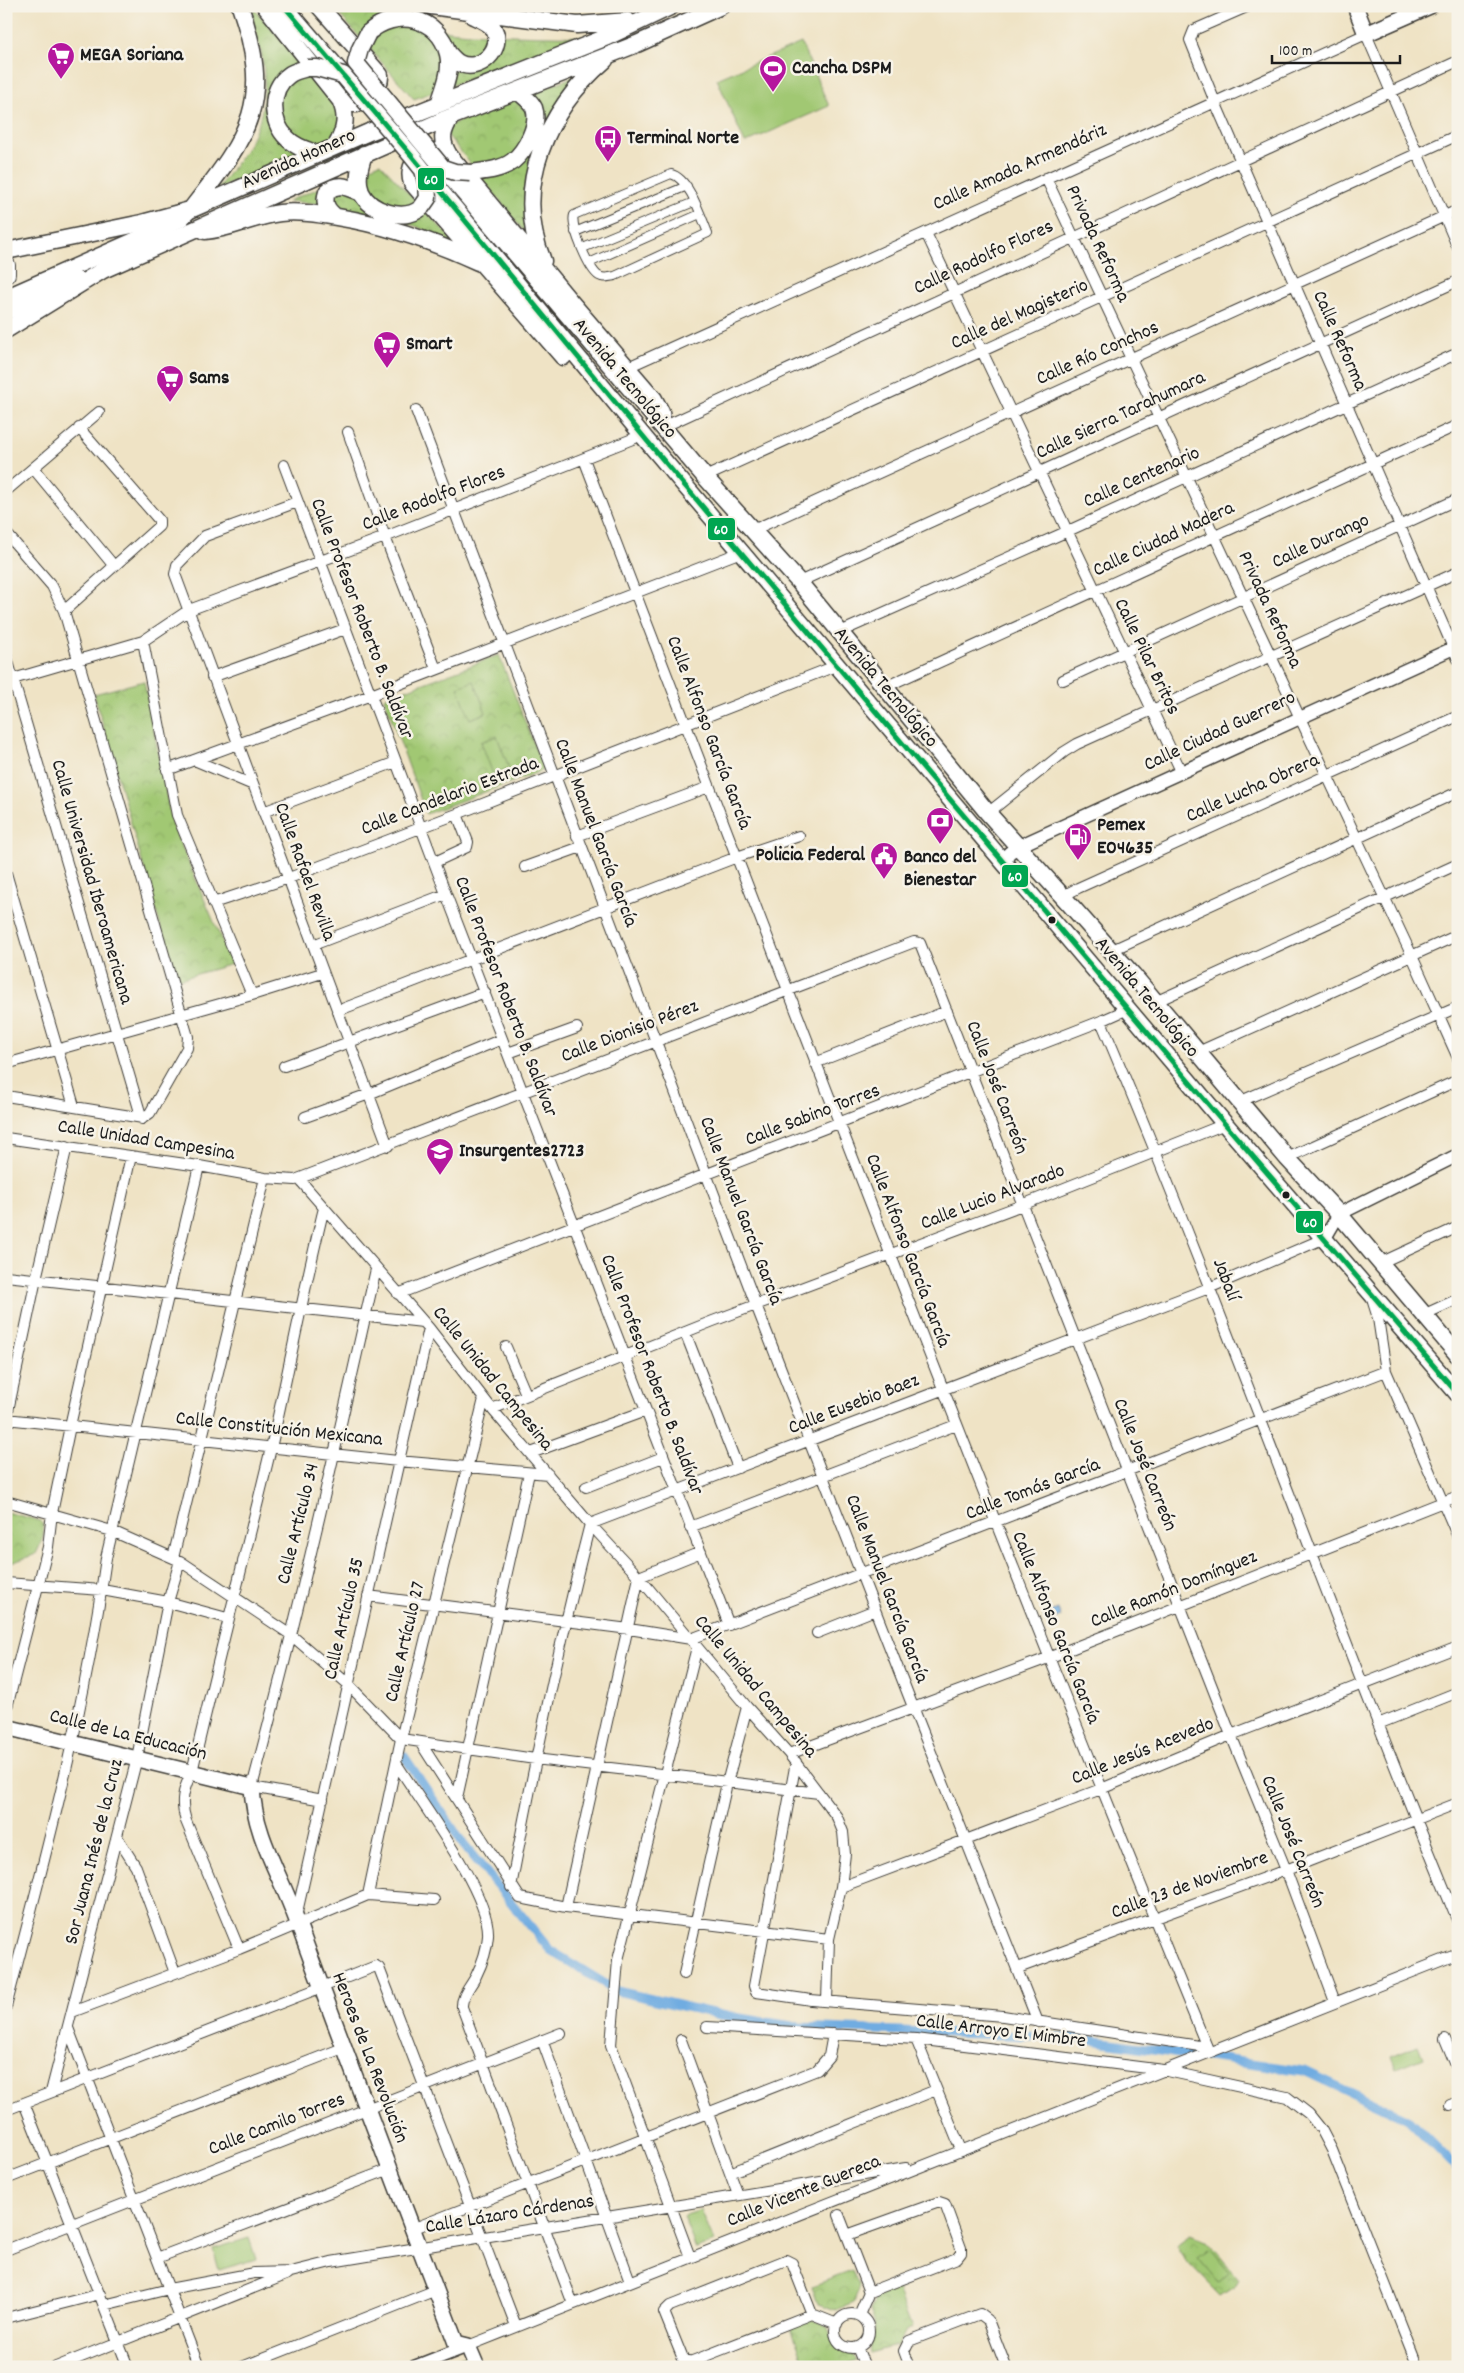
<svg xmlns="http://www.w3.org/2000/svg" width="1464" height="2373" viewBox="0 0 1464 2373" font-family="Dekko,sans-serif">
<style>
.cemetery{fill:url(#cemetery-stones);stroke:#5e7248}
.park{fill:url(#park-crowns);stroke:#5e7248}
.pitch{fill:#a1c873;stroke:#5e7248}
.water{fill:url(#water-waves);stroke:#46647e}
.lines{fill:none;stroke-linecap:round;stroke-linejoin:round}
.canal{stroke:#6face1;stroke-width:9}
.pedestrian-casing{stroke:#3c3a35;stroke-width:10}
.minor-casing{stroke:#3c3a35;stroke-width:12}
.tertiary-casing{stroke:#3c3a35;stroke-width:15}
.secondary-casing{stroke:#3c3a35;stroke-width:18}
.primary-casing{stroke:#3c3a35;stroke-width:19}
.trunk-casing{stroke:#3c3a35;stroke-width:20}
.pedestrian{stroke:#fff;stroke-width:8}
.minor{stroke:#fff;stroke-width:10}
.tertiary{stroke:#fff;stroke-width:12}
.secondary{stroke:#fff;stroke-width:15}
.primary{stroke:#fff;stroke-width:16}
.trunk{stroke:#fff;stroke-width:18}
.primary-bridge-casing{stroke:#3c3a35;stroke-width:19;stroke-linecap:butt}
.primary-bridge{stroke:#fff;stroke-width:16}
.bus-1-casing{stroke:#f7f3e8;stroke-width:9}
.bus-1{stroke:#00a651;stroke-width:5}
.bus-dot{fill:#1c1c1c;stroke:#f7f3e8;stroke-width:2}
.labels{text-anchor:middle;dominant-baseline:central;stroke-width:5;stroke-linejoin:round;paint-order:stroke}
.poi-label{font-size:20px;font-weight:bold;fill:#1c1c1c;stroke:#f7f3e8;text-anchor:start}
.street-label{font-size:20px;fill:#1c1c1c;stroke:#f7f3e8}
.line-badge{stroke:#f7f3e8;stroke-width:2}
.badge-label{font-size:14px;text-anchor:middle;font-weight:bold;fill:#fff}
</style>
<defs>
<pattern id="cemetery-stones" width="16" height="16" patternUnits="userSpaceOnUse" patternTransform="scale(1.25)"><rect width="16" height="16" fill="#a1c873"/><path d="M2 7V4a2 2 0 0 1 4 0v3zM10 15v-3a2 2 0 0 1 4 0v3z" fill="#8aab63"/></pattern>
<pattern id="park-crowns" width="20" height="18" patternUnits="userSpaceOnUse" patternTransform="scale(1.25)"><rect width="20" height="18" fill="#a1c873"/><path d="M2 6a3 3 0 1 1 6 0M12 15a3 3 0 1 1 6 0" fill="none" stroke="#8aab63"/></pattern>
<pattern id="water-waves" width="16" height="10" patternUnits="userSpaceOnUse" patternTransform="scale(1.25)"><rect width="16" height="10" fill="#6face1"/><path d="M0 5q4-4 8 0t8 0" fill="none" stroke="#5a8bb6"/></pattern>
</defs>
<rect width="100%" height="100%" fill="#f7f3e8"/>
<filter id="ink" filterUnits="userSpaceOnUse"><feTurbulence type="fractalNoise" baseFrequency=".02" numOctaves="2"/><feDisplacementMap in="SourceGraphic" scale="10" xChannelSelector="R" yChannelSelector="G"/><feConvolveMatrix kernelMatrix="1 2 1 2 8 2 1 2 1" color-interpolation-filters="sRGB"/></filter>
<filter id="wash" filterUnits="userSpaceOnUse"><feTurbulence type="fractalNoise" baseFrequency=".0096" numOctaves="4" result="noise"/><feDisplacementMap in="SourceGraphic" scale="20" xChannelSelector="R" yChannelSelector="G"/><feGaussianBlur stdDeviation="1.12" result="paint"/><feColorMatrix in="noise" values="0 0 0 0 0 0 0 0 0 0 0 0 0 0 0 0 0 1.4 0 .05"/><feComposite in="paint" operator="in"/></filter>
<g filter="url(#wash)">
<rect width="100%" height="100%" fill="#efe3c5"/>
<!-- cemetery -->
<path class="cemetery" d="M466,2355L471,2367H435Z"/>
<!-- park -->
<path class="park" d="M332,6C369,6 404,25 440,30C487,36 536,35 582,37L414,99Z
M254,9L307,69L354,129L217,189C252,145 272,116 262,57C260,41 250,25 254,9Z
M583,73L526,182V234L442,128Z
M380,163L458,246L416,226L320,204L288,201Z
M499,655L544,770L426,814L384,698Z
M144,681L172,824L232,964L176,980L94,694Z
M6,1512L41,1521C47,1532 41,1543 36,1554L11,1563L6,1562Z
M1190,2235L1208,2242L1239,2279L1235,2286L1220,2296L1185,2260L1176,2245Z
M852,2271L859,2285L854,2303L836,2310L818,2304L812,2286Z
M896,2287L912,2328L904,2333L898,2345L870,2353C867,2336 882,2336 870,2311L877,2295Z
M811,2319L828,2327L836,2345L849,2351L857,2361L842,2367H806L790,2326Z"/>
<!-- pitch -->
<path class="pitch" d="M801,43L829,106L745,143L717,79Z
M474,681L486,713L470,719L458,687Z
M497,736L509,768L493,774L481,742Z
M1418,2045L1423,2058L1396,2069L1391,2056Z
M701,2210L714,2242L696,2249L683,2216Z
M249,2238L256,2259L219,2270L213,2249Z
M1210,2249L1229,2272L1218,2282L1198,2258Z"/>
<!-- water -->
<path class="water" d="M1058,1609L1061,1617L1046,1623L1043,1615Z"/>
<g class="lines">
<!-- canal -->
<path class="canal" d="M404,1756L464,1845L550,1950L617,1991L721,2015L799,2027L1077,2038L1304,2071L1409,2120L1458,2169"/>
</g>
</g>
<g filter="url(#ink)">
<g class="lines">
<defs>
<path id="pedestrian" d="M671,174C689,178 701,216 708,233L615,276C609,277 604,279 599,276C589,270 570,226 574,215Z
M575,232L687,186
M583,248L694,202
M589,263L700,214"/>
<path id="minor" d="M1249,6L1194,30L1190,40L1215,102L1458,659
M1046,178L1412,956L1458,1058
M926,233L1181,771
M628,367L1366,34L1458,248
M416,410L756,1305L913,1707L1038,2022
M663,427L1458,61
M348,432L385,537L436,669
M584,459C788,992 992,1524 1209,2052
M284,465L446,894L729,1625
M33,468L114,566
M705,477L1458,135
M6,491L99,412
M297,502L205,536L177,565L175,574L388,1146
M753,530L1458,210
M6,533L52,586L64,611L188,1037L187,1048L150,1113L143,1118L6,1096
M799,582L1458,281
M64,611L159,526V520L79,428
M840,632L1068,531L1458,353
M143,641L177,815L252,995
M6,655L142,1119
M212,677L345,629
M1063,680L1458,499
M6,681L143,641L189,610L385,537L635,438
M885,687L1458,425
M194,760L253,785
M167,770L371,695L741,552
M263,812L396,762
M988,813L1064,752L1077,744L1458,572
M577,836L709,787
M435,862L467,847L468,842L457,814
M525,867L581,847
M6,873L74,1106
M1063,896L1078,888L1458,716
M213,903L289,878L457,814L838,665
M313,945L446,894
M1110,951L1458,792
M1155,1002L1458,864
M337,1011L737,857L799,836
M1101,1021C1228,1319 1334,1624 1458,1922
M1198,1052L1458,935
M508,1053L577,1028
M815,1063L947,1011
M6,1064L252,995L322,973
M284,1066L485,992
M1241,1101L1458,1007
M305,1117L369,1094L502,1039
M6,1138L199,1166L265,1178L295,1180L914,942L920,943L1231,1735L1286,1870L1335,2002
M1287,1158L1458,1080
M299,1179L429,1328L492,1409L590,1524L639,1577L747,1707L789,1754L837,1817L843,1832L845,1854L841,1887L829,1939L827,2001
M1380,1263L1458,1227
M6,1276L423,1322
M398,1294L1101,1021L1128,1009
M1372,1299L1378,1318L1386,1371L1458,1537
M1423,1315L1458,1299
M685,1332L738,1468
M506,1347L526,1394
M492,1409L713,1321L1022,1205L1225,1124
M6,1419L398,1461L548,1474
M6,1420L36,1279L67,1146
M531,1453L645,1411
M586,1487L663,1457
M6,1501L112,1531L180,1561L290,1634L348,1684L401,1739L535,1759L819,1793
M690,1527L956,1425
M173,1558L265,1178
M6,1583L102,1590L168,1602L227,1618
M368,1596L629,1629L691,1639L1386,1371
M817,1633L875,1610
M6,1711L48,1547L52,1513L70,1426L131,1156
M1378,1724L1458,1692
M420,1742L520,1898L566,1907L829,1939
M789,1754L1048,1658L1458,1496
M796,1762L754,1986L756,1992L811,2000L1003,2016L1206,2047
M396,1763C420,1801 491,1895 488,1936C487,1950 482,1964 476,1976C471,1986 461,1996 462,2007L573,2304
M457,1798L529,1473
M323,1800L252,1787C298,1616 337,1442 376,1269
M117,1837L136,1867L175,1973
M511,1887C534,1765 559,1644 590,1524L1209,1288L1325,1238
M841,1887L1101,1789L1231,1735L1458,1647
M368,1895L401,1739L484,1399
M566,1907L639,1577L701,1552
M296,1917L429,1328
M239,1949L186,1821C180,1802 183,1789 192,1772C217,1663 245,1556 271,1448C289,1369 304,1288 324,1208
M1018,1968L1286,1870L1458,1803
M684,1974L727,1783L747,1707
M6,2007C45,1858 85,1710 106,1558L199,1166
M72,2012L239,1949L368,1895L434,1900
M707,2027L916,2039L1163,2070L1287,2097L1309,2114L1321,2129L1332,2150L1418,2367
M68,2028L199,2367
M916,2039L961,2150
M1445,2039L1458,2070
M542,2040L630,2281
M681,2040L738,2195
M51,2092L137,1758L168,1602L180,1561
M24,2103L128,2367
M1450,2105L1458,2102
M6,2110L376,1966L379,1968L516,2326
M730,2173L936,2090
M6,2179L343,2048
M839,2215L869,2292
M412,2229L817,2070L829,2056L833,2034
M847,2235L939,2202L945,2204L961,2248V2253L957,2258L869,2292L859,2315
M6,2250L561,2033
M690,2257L611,2045L618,1960L697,1647
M157,2258L390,2169
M104,2305L169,2289L254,2273L291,2272L331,2262L906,2168
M812,2314L792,2263L786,2260L670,2306L664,2312L683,2359L690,2362L812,2314L837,2324
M835 2331a17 17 0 1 1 34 0a17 17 0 1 1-34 0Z
M6,2318L100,2294
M468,2346L1458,1954
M857,2347L865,2367
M56,2367L288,2274
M242,2367L436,2290
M910,2367L904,2351L909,2341L980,2314L988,2320L1006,2367"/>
<path id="tertiary" d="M1004,862L1009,853L1019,846L1458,646
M1325,1238L1339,1214L1458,1155
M414,2367L468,2346"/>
<path id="secondary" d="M1355,6L1366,34L1430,6
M6,297L160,229L181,219L189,211
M6,312L78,280
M6,1727L252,1787C254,1835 280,1874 296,1918C348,2060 402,2201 456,2343L468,2346L477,2367"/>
<path id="primary" d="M265,6L340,100L356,104C367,99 381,89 380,75L319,6
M284,6L343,75
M431,6L577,25L628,21
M368,33C395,8 439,16 448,54C452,71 444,88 439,104
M448,53C451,56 455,61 459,63C479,74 506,48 493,28C488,22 480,19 473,16
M307,68C301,70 294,71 289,75C269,89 270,122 287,138C295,147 307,150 318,154
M336,146C345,130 348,117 340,100
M364,154C360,166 356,179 361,192C370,212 404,222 421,208
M449,155C440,140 442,132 451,117
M443,168L705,477L799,582L988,813L1133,975L1287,1158L1339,1214L1458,1355
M423,170L648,442L1225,1124L1458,1394
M471,173C485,171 501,170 513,161C525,151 540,125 534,108C531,101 523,96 518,91
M192,208C250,134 273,102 240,6
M336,217C327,210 323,204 327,192C338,181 349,188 361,193
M205,231C232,229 254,216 280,213C299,211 318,214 337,217C387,225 432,241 478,262
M6,251L142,223L190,210L369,132L607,37L672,6
M543,261C512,186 547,110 605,60
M6,330L103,270L443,120L637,44L721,6
M563,357L412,183C404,160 429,143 449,155L570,301L654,399L661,412L662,420"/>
<path id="trunk" d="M6,265V274"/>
</defs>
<!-- pedestrian casing -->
<use href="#pedestrian" class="pedestrian-casing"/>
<!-- minor casing -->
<use href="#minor" class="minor-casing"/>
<!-- tertiary casing -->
<use href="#tertiary" class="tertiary-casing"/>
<!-- secondary casing -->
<use href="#secondary" class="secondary-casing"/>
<!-- primary casing -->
<use href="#primary" class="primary-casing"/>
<!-- trunk casing -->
<use href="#trunk" class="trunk-casing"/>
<!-- pedestrian -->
<use href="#pedestrian" class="pedestrian"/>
<!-- minor -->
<use href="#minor" class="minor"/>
<!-- tertiary -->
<use href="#tertiary" class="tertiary"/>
<!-- secondary -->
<use href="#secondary" class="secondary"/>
<!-- primary -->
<use href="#primary" class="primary"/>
<!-- trunk -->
<use href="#trunk" class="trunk"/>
<defs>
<path id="primary-bridge" d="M368,33L360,49L356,63L443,168L455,172L471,173
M307,68H317L343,75L411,155L423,170L427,186L428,198L421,208"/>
</defs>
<!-- primary-bridge casing -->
<use href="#primary-bridge" class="primary-bridge-casing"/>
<!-- primary-bridge -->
<use href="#primary-bridge" class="primary-bridge"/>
<defs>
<path id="bus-1" d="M284,6L411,155L648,442L854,686L1225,1124L1458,1394"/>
</defs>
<!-- bus-1 casing -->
<use href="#bus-1" class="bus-1-casing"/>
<!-- bus-1 -->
<use href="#bus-1" class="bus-1"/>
</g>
</g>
<!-- icons -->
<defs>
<symbol id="supermarket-pin" viewBox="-11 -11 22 30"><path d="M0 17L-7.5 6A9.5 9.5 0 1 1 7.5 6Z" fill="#b5179e" stroke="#f7f3e8"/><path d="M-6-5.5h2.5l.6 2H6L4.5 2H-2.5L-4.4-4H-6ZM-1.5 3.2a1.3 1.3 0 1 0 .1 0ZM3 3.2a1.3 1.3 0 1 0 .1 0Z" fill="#fff"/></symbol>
<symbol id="stadium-pin" viewBox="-11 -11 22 30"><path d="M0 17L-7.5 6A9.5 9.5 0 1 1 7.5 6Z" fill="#b5179e" stroke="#f7f3e8"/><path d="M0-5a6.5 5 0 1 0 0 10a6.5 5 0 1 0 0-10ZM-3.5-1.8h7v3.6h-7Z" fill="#fff"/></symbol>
<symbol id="bus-pin" viewBox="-11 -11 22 30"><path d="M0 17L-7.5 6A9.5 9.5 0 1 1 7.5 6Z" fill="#b5179e" stroke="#f7f3e8"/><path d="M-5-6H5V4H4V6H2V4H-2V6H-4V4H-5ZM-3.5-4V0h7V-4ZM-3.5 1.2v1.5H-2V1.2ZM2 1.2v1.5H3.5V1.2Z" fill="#fff"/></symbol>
<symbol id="bank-pin" viewBox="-11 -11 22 30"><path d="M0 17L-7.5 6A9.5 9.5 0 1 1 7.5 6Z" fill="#b5179e" stroke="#f7f3e8"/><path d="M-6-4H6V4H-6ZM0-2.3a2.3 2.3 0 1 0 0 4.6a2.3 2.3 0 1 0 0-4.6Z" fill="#fff"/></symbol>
<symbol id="fuel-pin" viewBox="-11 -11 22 30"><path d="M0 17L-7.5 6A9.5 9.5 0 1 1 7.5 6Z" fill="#b5179e" stroke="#f7f3e8"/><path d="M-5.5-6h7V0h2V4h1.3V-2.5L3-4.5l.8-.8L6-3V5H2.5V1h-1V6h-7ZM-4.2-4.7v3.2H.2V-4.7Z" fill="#fff"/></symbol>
<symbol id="civic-pin" viewBox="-11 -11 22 30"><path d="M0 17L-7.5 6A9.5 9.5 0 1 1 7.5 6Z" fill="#b5179e" stroke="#f7f3e8"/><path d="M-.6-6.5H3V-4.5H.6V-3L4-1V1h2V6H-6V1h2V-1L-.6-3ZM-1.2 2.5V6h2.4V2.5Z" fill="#fff"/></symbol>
<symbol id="school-pin" viewBox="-11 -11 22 30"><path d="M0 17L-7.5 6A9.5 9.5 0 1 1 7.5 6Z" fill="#b5179e" stroke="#f7f3e8"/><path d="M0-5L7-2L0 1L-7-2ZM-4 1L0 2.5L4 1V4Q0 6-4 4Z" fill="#fff"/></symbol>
</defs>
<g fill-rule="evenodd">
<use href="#supermarket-pin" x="45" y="40" width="32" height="43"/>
<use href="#stadium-pin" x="757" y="53" width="32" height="43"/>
<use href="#bus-pin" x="592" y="123" width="32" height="43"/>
<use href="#supermarket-pin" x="371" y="329" width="32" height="43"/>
<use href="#supermarket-pin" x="154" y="363" width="32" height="43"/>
<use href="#bank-pin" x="924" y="805" width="32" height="43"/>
<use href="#fuel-pin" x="1062" y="821" width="32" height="43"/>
<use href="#civic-pin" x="868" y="840" width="32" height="43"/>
<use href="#school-pin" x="424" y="1136" width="32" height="43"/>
</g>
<!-- markers -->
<g class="bus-dot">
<circle cx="1052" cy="920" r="4.5"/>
<circle cx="1286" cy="1195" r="4.5"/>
</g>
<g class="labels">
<!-- poi labels -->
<g class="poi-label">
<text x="80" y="56">MEGA Soriana</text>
<text x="792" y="69">Cancha DSPM</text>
<text x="627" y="139">Terminal Norte</text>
<text x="406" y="345">Smart</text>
<text x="189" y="379">Sams</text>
<text x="1097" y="826">Pemex<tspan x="1097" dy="23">E04635</tspan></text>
<text x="865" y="856" text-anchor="end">Policia Federal</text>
<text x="940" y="858" text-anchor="middle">Banco del<tspan x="940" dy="23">Bienestar</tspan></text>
<text x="459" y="1152">Insurgentes2723</text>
</g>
<!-- street labels -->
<g class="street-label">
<text transform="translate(299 160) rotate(-24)">Avenida Homero</text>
<text transform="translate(1020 168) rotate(-24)">Calle Amada Armendáriz</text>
<text transform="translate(1097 244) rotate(65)">Privada Reforma</text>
<text transform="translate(984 258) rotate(-25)">Calle Rodolfo Flores</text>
<text transform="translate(1020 315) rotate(-24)">Calle del Magisterio</text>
<text transform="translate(1339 341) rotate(66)">Calle Reforma</text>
<text transform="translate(1098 354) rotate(-24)">Calle Río Conchos</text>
<text transform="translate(624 379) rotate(50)">Avenida Tecnológico</text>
<text transform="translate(1121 416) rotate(-25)">Calle Sierra Tarahumara</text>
<text transform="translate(1142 478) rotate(-24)">Calle Centenario</text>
<text transform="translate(434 499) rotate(-21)">Calle Rodolfo Flores</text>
<text transform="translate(1164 540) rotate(-25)">Calle Ciudad Madera</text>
<text transform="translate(1321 542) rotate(-25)">Calle Durango</text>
<text transform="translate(1269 610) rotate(65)">Privada Reforma</text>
<text transform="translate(361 619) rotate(69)">Calle Profesor Roberto B. Saldívar</text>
<text transform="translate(1146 657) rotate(64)">Calle Pilar Britos</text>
<text transform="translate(885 688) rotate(50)">Avenida Tecnológico</text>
<text transform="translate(1220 732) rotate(-25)">Calle Ciudad Guerrero</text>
<text transform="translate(708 733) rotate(69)">Calle Alfonso García García</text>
<text transform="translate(1253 789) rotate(-24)">Calle Lucha Obrera</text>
<text transform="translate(450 797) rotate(-21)">Calle Candelario Estrada</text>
<text transform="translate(595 833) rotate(69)">Calle Manuel García García</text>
<text transform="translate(304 872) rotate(70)">Calle Rafael Revilla</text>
<text transform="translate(91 882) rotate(74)">Calle Universidad Iberoamericana</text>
<text transform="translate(505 997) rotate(69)">Calle Profesor Roberto B. Saldívar</text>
<text transform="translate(1146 998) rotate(50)">Avenida Tecnológico</text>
<text transform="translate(630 1032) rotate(-21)">Calle Dionisio Pérez</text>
<text transform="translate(996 1088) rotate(69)">Calle José Carreón</text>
<text transform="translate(813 1116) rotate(-21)">Calle Sabino Torres</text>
<text transform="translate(146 1141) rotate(9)">Calle Unidad Campesina</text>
<text transform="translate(993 1198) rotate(-21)">Calle Lucio Alvarado</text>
<text transform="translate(740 1211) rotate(69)">Calle Manuel García García</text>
<text transform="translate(907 1251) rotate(69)">Calle Alfonso García García</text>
<text transform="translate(1225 1280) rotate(69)">Jabalí</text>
<text transform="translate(651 1375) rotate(69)">Calle Profesor Roberto B. Saldívar</text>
<text transform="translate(492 1379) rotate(51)">Calle Unidad Campesina</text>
<text transform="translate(854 1405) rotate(-21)">Calle Eusebio Baez</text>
<text transform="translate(279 1430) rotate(6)">Calle Constitución Mexicana</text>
<text transform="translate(1144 1465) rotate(68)">Calle José Carreón</text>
<text transform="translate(1033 1490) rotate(-21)">Calle Tomás García</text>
<text transform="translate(299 1524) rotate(-76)">Calle Artículo 34</text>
<text transform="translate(886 1589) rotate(69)">Calle Manuel García García</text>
<text transform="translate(1174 1590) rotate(-22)">Calle Ramón Domínguez</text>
<text transform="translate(345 1619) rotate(-77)">Calle Artículo 35</text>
<text transform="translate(1055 1628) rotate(68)">Calle Alfonso García García</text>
<text transform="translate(406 1642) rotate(-77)">Calle Artículo 27</text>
<text transform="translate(755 1687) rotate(50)">Calle Unidad Campesina</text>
<text transform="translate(128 1736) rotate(14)">Calle de La Educación</text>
<text transform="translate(1143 1752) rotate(-22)">Calle Jesús Acevedo</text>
<text transform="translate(1292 1842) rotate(68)">Calle José Carreón</text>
<text transform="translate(95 1852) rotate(-76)">Sor Juana Inés de la Cruz</text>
<text transform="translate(1190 1886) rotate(-20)">Calle 23 de Noviembre</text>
<text transform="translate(1001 2032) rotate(7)">Calle Arroyo El Mimbre</text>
<text transform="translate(369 2058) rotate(69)">Heroes de La Revolución</text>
<text transform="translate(277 2125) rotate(-21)">Calle Camilo Torres</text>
<text transform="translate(804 2192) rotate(-22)">Calle Vicente Guereca</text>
<text transform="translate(510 2215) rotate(-9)">Calle Lázaro Cárdenas</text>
</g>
</g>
<g class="line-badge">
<rect x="417" y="167" width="28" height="24" rx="5" fill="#00a651"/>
<rect x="707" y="517" width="29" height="24" rx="5" fill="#00a651"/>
<rect x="1001" y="864" width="28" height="24" rx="5" fill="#00a651"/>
<rect x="1295" y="1210" width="29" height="24" rx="5" fill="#00a651"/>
</g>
<g class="badge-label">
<text x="431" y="184">60</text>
<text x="721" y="534">60</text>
<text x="1015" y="881">60</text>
<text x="1310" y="1227">60</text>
</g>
<!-- margin -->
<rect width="1464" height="2373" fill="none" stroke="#f7f3e8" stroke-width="25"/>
<!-- scale -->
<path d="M1272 55v8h128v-8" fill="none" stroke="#1c1c1c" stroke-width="2.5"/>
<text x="1279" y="55" font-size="15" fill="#1c1c1c" stroke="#f7f3e8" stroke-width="4" paint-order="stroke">100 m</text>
</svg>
